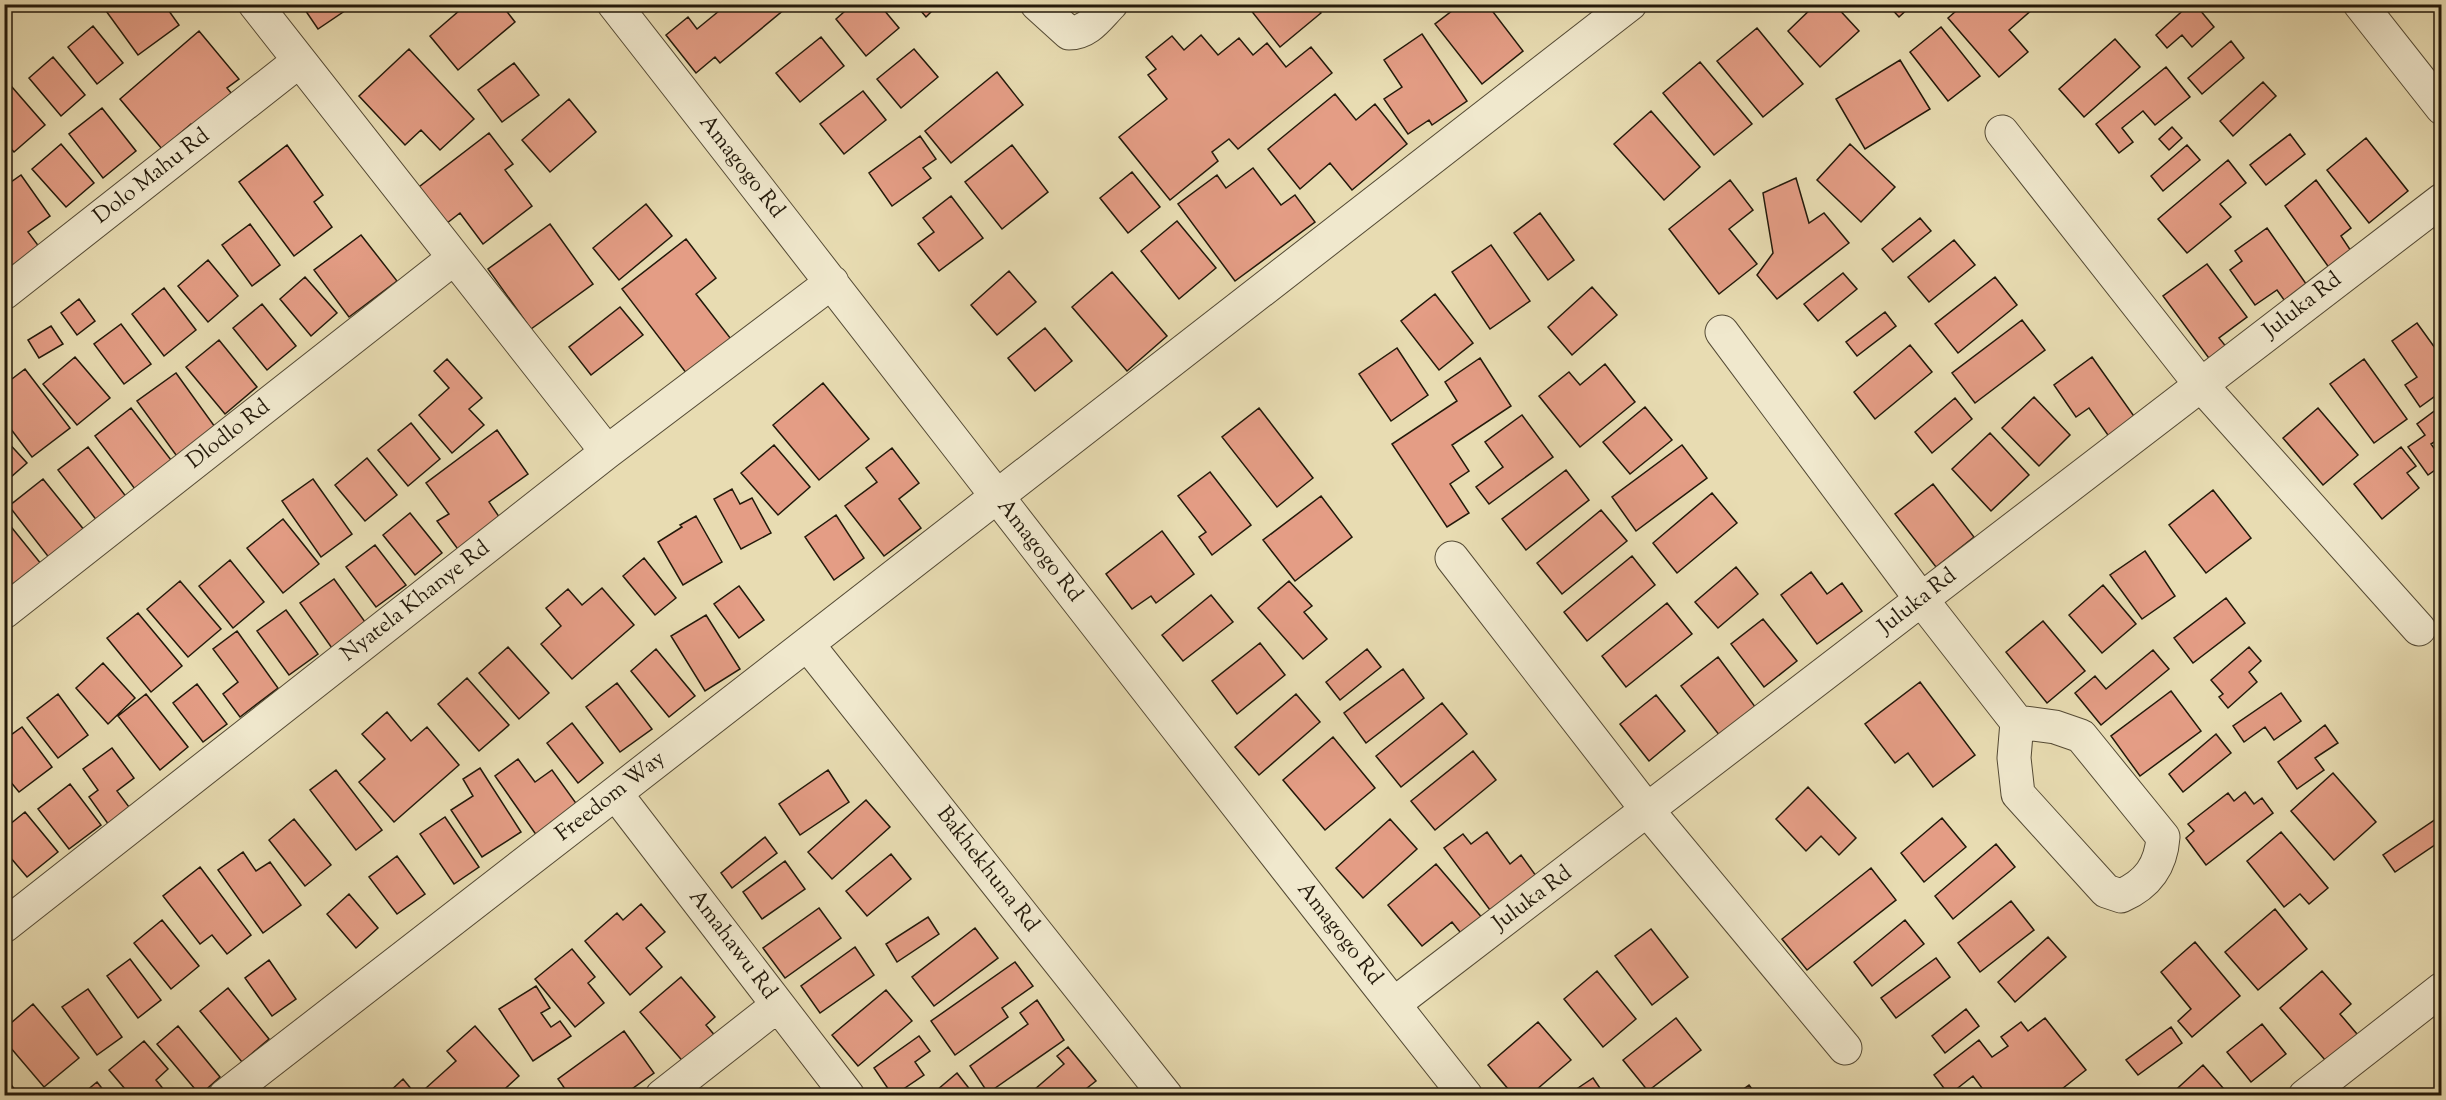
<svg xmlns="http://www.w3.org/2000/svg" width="2446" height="1100" viewBox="0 0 2446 1100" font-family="'Sorts Mill Goudy',serif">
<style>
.building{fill:#e49d85;stroke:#23190a;stroke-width:1.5}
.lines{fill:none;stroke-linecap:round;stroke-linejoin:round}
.minor-casing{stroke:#544a34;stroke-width:35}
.minor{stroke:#f0e8cd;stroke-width:33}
.labels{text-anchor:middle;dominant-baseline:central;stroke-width:4.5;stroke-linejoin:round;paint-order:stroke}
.street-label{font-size:22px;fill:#23190a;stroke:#f0e8cd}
</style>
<rect width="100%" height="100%" fill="#e8dcb2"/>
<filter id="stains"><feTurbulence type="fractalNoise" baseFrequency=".00333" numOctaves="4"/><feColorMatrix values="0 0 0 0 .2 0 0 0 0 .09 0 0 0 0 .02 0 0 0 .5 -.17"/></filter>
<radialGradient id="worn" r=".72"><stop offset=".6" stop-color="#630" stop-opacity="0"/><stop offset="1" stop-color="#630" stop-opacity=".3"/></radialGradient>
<!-- building -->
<path class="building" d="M101,4H164L179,25L138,55Z
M301,4H355L318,29Z
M467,4H501L515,22L458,70L430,36Z
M713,4H791L720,63L715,57L696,73L666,35L688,17L697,29L719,11Z
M853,4H879L899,28L866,56L836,19Z
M915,4H939L926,17Z
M1246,4H1314L1321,13L1280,47Z
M1461,4H1487L1523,51L1482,84L1435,24Z
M1816,4H1834L1859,31L1820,67L1788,31Z
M1887,4H1913L1899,17Z
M1964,4H2033L2035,7L2009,30L2028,52L1999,77L1948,18Z
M2190,4H2195L2214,27L2192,47L2182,35L2167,48L2156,35Z
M93,26L123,63L97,84L68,47Z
M1941,27L1980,76L1948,101L1910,52Z
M1757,28L1803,84L1763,117L1717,61Z
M199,31L239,79L227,88L236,99L197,132L191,124L162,149L120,99Z
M1422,34L1467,101L1432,125L1429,120L1408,134L1384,99L1402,87L1384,60Z
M1201,35L1218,55L1239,38L1253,55L1267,43L1286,67L1311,47L1332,73L1238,149L1229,139L1212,152L1218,161L1170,200L1119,137L1167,99L1148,75L1156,69L1146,57L1172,36L1184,50Z
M821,37L844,66L800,102L776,73Z
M2115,39L2140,67L2084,117L2059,89Z
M2231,41L2244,58L2202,94L2188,78Z
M409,49L474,119L440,150L421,130L405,145L359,96Z
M914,49L938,77L901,108L877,79Z
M53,57L85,95L61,116L29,78Z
M1900,60L1930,109L1865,149L1836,99Z
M1700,62L1752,124L1714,155L1663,93Z
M514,63L539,95L502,122L478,90Z
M2166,67L2190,97L2155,125L2143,111L2122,128L2133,142L2119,153L2096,124Z
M997,72L1023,105L951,163L925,131Z
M2263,82L2276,96L2233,136L2220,121Z
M12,87L45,125L14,152L4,141V94Z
M863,91L886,120L844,154L820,124Z
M1335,94L1356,120L1375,104L1407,144L1352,190L1330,163L1300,189L1268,149Z
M569,99L596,132L550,172L522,140Z
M102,108L136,151L103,178L69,134Z
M1651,111L1700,167L1664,200L1614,144Z
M2172,127L2182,138L2169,150L2159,139Z
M489,133L513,164L505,170L532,206L483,244L460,213L442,227L415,190Z
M2290,134L2305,154L2266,185L2250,165Z
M920,136L936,159L923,168L931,178L892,206L869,173Z
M2366,138L2408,191L2369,223L2327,170Z
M61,144L94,183L66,207L32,169Z
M1850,144L1895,187L1861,222L1817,180Z
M287,145L323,195L314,202L332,227L294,256L239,182Z
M1012,145L1048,192L1002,229L965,182Z
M2187,145L2200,160L2163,191L2151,176Z
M2228,160L2246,183L2220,204L2231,217L2187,253L2158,219Z
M1253,168L1281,205L1295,195L1315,222L1235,281L1178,204L1217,175L1226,188Z
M1132,172L1160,207L1128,233L1100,198Z
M21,175L50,216L28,232L43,252L4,279V187Z
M1796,178L1809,223L1824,213L1849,243L1777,299L1757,275L1773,253L1763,193Z
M1730,180L1753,210L1729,229L1757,264L1719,294L1669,229Z
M2316,180L2351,228L2341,236L2353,254L2330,269L2285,206Z
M951,196L983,238L939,271L918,244L934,232L923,218Z
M646,204L672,236L619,280L593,248Z
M1540,213L1574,260L1548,280L1514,233Z
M1920,218L1931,231L1893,262L1882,249Z
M1177,221L1216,268L1179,299L1141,251Z
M250,224L280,265L252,286L222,245Z
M550,224L593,284L531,329L488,269Z
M2267,228L2309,288L2287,304L2277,290L2255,305L2230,270L2242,261L2235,251Z
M361,235L397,281L349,317L314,270Z
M686,239L716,278L696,294L731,339L687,374L622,289Z
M1954,240L1975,265L1929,302L1908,277Z
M1491,245L1530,301L1490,329L1452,272Z
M208,260L238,296L208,322L178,286Z
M2207,264L2247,317L2219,338L2228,349L2211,361L2163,296Z
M1009,271L1036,302L997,335L971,305Z
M1112,272L1167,336L1127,371L1072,307Z
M1843,273L1857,289L1818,321L1804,304Z
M305,277L337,313L311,336L280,299Z
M1995,277L2017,305L1958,353L1935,324Z
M1592,287L1617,315L1572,355L1548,327Z
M164,288L196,330L164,356L132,314Z
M1435,294L1473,343L1439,370L1401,321Z
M79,299L95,321L77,335L61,313Z
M262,304L296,346L267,370L233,328Z
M620,307L643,335L591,375L569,347Z
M1885,312L1896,326L1857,356L1846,342Z
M2022,320L2045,350L1975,403L1952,373Z
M2417,323L2435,348L2442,343V391L2420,407L2405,385L2417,377L2392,341Z
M121,324L151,364L124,384L94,344Z
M51,326L63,344L39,358L28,340Z
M1045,328L1072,361L1035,391L1008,358Z
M219,340L257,387L225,414L186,367Z
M1910,345L1932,372L1875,419L1854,392Z
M1397,348L1428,395L1391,421L1359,374Z
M75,357L110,398L77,425L43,384Z
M2092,357L2136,419L2110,438L2089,408L2076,417L2054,385Z
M1480,358L1511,406L1452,445L1469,471L1450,484L1469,513L1447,527L1392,444L1457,401L1445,382Z
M447,359L482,398L469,409L484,425L452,453L419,415L449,388L434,371Z
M2364,359L2407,419L2374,443L2330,384Z
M1605,364L1635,402L1580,447L1539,396L1569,372L1580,385Z
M25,369L70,428L32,457L4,420V385Z
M176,373L223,438L184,466L137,401Z
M823,383L869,439L819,480L773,425Z
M2034,397L2070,435L2039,466L2002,428Z
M1955,398L1972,419L1932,453L1915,432Z
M1645,407L1672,440L1630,474L1603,442Z
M131,408L178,469L141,497L95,436Z
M1259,408L1313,478L1277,507L1222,437Z
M2318,408L2358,455L2323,485L2283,438Z
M2437,409L2442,415V437L2431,444L2442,459V465L2428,475L2408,447L2425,435L2417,424Z
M1522,415L1553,457L1489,504L1476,487L1503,467L1485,442Z
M411,423L440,459L408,486L378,450Z
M497,430L528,474L489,502L502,521L460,552L437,521L449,514L426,483Z
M1990,433L2029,475L1991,511L1952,469Z
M4,438L27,463L4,483Z
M774,445L810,487L778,515L741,473Z
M1682,445L1707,478L1636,531L1612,497Z
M88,447L131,503L101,526L58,470Z
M2401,447L2416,466L2407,473L2419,488L2382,519L2354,484Z
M892,448L919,483L899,499L921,528L884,556L845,506L877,482L866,468Z
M367,458L397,495L365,521L335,485Z
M1566,470L1589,500L1526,550L1502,519Z
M1210,472L1251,525L1212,555L1199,537L1206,532L1178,496Z
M43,479L89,536L54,564L9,506Z
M313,479L352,534L321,557L282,501Z
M1933,484L1974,537L1936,567L1895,514Z
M732,489L740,504L752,498L771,533L741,549L714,499Z
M2213,490L2251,538L2206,573L2169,525Z
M1712,493L1737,523L1677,573L1653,543Z
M1321,496L1352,537L1295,581L1263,540Z
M1601,510L1627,541L1562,594L1537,563Z
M410,513L442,553L415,575L383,535Z
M836,515L864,558L834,580L805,537Z
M696,516L722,562L683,585L658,542L682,527L680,525Z
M4,518L46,570L4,598Z
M283,519L319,564L283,593L247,548Z
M1162,531L1194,574L1156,603L1151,596L1132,609L1106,574Z
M375,545L406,585L376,607L346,567Z
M2145,551L2175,596L2142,619L2110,575Z
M1632,556L1655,585L1587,641L1564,612Z
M644,558L676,598L655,615L623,576Z
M230,560L264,602L233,628L199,586Z
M1736,567L1758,594L1718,628L1695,602Z
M1811,572L1827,594L1842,583L1862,611L1817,644L1781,595Z
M334,579L368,626L334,651L300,603Z
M180,581L221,629L188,657L147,609Z
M1289,581L1312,606L1304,612L1327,639L1303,659L1258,608Z
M2103,585L2136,624L2102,653L2069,615Z
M739,586L764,620L739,638L714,604Z
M602,588L634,625L572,679L541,644L561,626L546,608L568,589L582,605Z
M1211,595L1233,622L1183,661L1162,635Z
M2226,598L2245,623L2193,663L2174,638Z
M1667,603L1692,634L1626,687L1602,656Z
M286,610L318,654L289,675L257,631Z
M138,613L182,666L151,692L107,638Z
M706,615L740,669L705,691L671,636Z
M1763,619L1797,661L1764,687L1731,644Z
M2043,621L2085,671L2047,703L2006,652Z
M237,631L278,688L240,717L223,694L238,682L213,649Z
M1260,643L1285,675L1237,714L1212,681Z
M508,647L549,693L519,719L479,673Z
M2249,647L2261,661L2249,672L2257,682L2228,708L2219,697L2223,694L2211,680Z
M656,649L695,696L669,717L631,671Z
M1367,649L1381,667L1340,700L1326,682Z
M2153,650L2169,669L2101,725L2075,693L2095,676L2106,689Z
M1718,657L1756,708L1720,736L1681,686Z
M103,663L135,698L108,724L76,688Z
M1403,669L1424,698L1366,743L1344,713Z
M467,678L509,725L479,751L438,704Z
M1920,682L1975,755L1933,787L1908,753L1895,763L1865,724Z
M617,683L652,729L620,752L586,707Z
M197,684L227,724L203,742L173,703Z
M2171,691L2201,731L2140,776L2111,736Z
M2281,693L2301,721L2274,740L2265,727L2244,742L2233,726Z
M58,694L88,735L58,758L27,718Z
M146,694L188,747L160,770L118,716Z
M1296,694L1320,722L1259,775L1235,747Z
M1656,695L1685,731L1649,761L1620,724Z
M1442,703L1467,734L1401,787L1376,756Z
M387,712L411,741L427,727L459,765L394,822L359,782L385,759L362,734Z
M572,723L603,763L578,783L547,743Z
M2325,725L2338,743L2315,758L2324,770L2297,789L2278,762Z
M22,727L52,767L19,792L4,774V740Z
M2216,734L2231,753L2183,792L2169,774Z
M1333,737L1375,788L1325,830L1283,780Z
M112,748L134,778L117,791L138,819L116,835L89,797L98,790L83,769Z
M1473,751L1496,780L1435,830L1411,801Z
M518,759L535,782L552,770L578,806L537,836L495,776Z
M480,768L521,832L482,857L451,810L473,796L463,779Z
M336,770L382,830L356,850L310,790Z
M828,770L849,802L800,835L779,804Z
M2333,773L2376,822L2334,860L2291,811Z
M70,784L101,825L69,849L38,809Z
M1808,787L1856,838L1839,855L1821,836L1806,851L1776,819Z
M2245,792L2254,804L2262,798L2273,813L2206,865L2186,838L2194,831L2188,824L2228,793L2234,801Z
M866,800L890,827L832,879L808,852Z
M25,812L58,852L27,877L4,850V829Z
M2442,815V840L2395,872L2383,855Z
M445,817L479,867L454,884L420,834Z
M1942,818L1966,847L1924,882L1901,853Z
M294,819L331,865L305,886L269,840Z
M1390,819L1417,849L1363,898L1336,868Z
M1487,832L1510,864L1521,855L1539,880L1493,914L1444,848L1463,834L1471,844Z
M2281,832L2328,888L2309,904L2300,894L2284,907L2247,861Z
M765,837L777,853L732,888L721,873Z
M1996,844L2015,867L1953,919L1935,896Z
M243,852L256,871L270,862L301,905L263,933L218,870Z
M891,854L911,879L867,916L846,891Z
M397,856L425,894L397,914L369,877Z
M785,861L805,889L762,919L743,892Z
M1436,864L1484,920L1464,937L1452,922L1422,946L1388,905Z
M200,867L251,935L227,954L212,935L200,944L163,896Z
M1871,868L1896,900L1807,970L1782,939Z
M349,894L378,928L356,948L327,914Z
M2011,901L2034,930L1980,972L1958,943Z
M641,904L665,932L646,948L662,967L630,995L585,941L617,913L623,920Z
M819,908L841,938L785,978L763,948Z
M2275,909L2307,949L2258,990L2225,952Z
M928,917L939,934L897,962L886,944Z
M162,920L199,966L171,989L134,943Z
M1905,920L1924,944L1872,986L1854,962Z
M975,928L998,958L934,1006L912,977Z
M1651,929L1688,977L1652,1005L1615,956Z
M2048,937L2066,957L2015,1002L1998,982Z
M2195,942L2240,996L2192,1037L2178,1021L2191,1009L2161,972Z
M855,947L874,975L820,1013L801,986Z
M572,949L595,977L588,983L604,1003L575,1027L535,979Z
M1936,958L1950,977L1896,1018L1881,998Z
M130,959L161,1000L138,1018L107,976Z
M269,960L296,999L272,1016L245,978Z
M1015,962L1033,986L1002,1008L1008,1017L955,1055L931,1021Z
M1597,971L1636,1019L1603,1047L1564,999Z
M2322,971L2351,1004L2340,1014L2363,1041L2332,1068L2280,1008Z
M681,977L715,1017L706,1025L717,1038L686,1065L640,1012Z
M536,986L550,1008L541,1013L551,1027L560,1021L571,1036L533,1061L499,1009Z
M228,988L269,1039L242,1062L200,1011Z
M88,989L122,1037L97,1055L62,1007Z
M886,990L912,1021L858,1066L832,1035Z
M1037,1000L1064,1040L988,1093L970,1066L1028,1024L1020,1013Z
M33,1004L79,1058L44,1087L4,1040V1029Z
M1966,1009L1979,1026L1945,1053L1932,1036Z
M1676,1018L1701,1050L1648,1091L1623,1060Z
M2045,1018L2086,1070L2053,1096H2017L2015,1093L2012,1096H1988L1973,1076L1949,1095L1934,1075L1979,1040L1992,1057L2008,1046L2001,1037L2021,1022L2028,1031Z
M1538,1022L1571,1060L1529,1096H1514L1488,1065Z
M2262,1024L2286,1054L2251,1082L2227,1052Z
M178,1026L220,1077L200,1095L157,1044Z
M475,1026L519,1076L497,1096H432L426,1088L456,1061L447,1051Z
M2171,1027L2182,1043L2138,1075L2126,1060Z
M624,1031L654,1073L622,1096H570L558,1079Z
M919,1036L930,1051L915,1062L924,1075L893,1096L874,1068Z
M144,1041L168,1069L156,1080L169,1096H131L109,1070Z
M1068,1047L1096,1081L1086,1089L1088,1092L1085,1096H1027L1064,1064L1057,1056Z
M2203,1065L2230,1096H2169Z
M957,1073L975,1096H930Z
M4,1076L20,1096H4Z
M1593,1078L1604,1094L1566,1096Z
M403,1079L417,1096H385Z
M97,1082L108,1096H80Z
M1749,1085L1757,1096H1734Z"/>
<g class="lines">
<defs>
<path id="minor" d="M255,4L607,452
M614,4C899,368 1179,734 1466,1096
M1037,4L1069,33C1088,33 1098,17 1111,4
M2360,4L2442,108
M2002,132L2201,385L2419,629
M4,293L299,61
M1722,332L1921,599L2017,722L2014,758L2018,794L2106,891L2121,896C2148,884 2161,866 2163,837L2081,736L2055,727L2017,722
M1452,558L1648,811L1845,1048
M4,612L454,258
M808,645L1166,1096
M616,794L848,1096
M4,926L607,452L832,282
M1394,1004L2442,200
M225,1096C694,733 1161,368 1630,4
M662,1096L778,1005
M2305,1096L2442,989"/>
</defs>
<!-- minor casing -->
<use href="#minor" class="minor-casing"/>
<!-- minor -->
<use href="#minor" class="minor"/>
</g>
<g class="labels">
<!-- street labels -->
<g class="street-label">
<text transform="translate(741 167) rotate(52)">Amagogo Rd</text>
<text transform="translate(152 177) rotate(-38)">Dolo Mahu Rd</text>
<text transform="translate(2303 306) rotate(-38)">Juluka Rd</text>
<text transform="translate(229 435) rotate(-38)">Dlodlo Rd</text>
<text transform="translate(1039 551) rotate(52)">Amagogo Rd</text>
<text transform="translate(416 602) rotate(-38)">Nyatela Khanye Rd</text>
<text transform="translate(1918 602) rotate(-38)">Juluka Rd</text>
<text transform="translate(611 797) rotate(-38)">Freedom Way</text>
<text transform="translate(987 870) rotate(52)">Bakhekhuna Rd</text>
<text transform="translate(1533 899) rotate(-37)">Juluka Rd</text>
<text transform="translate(1339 934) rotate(52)">Amagogo Rd</text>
<text transform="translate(732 945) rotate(53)">Amahawu Rd</text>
</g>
</g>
<!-- margin -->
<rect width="2446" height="1100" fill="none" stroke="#e8dcb2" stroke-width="24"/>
<rect x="6" y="6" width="2434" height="1088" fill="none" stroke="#23190a" stroke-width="3"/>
<rect x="12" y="12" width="2422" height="1076" fill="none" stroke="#23190a" stroke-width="1.5"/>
<rect width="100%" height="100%" filter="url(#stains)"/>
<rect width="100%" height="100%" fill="url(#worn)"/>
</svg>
